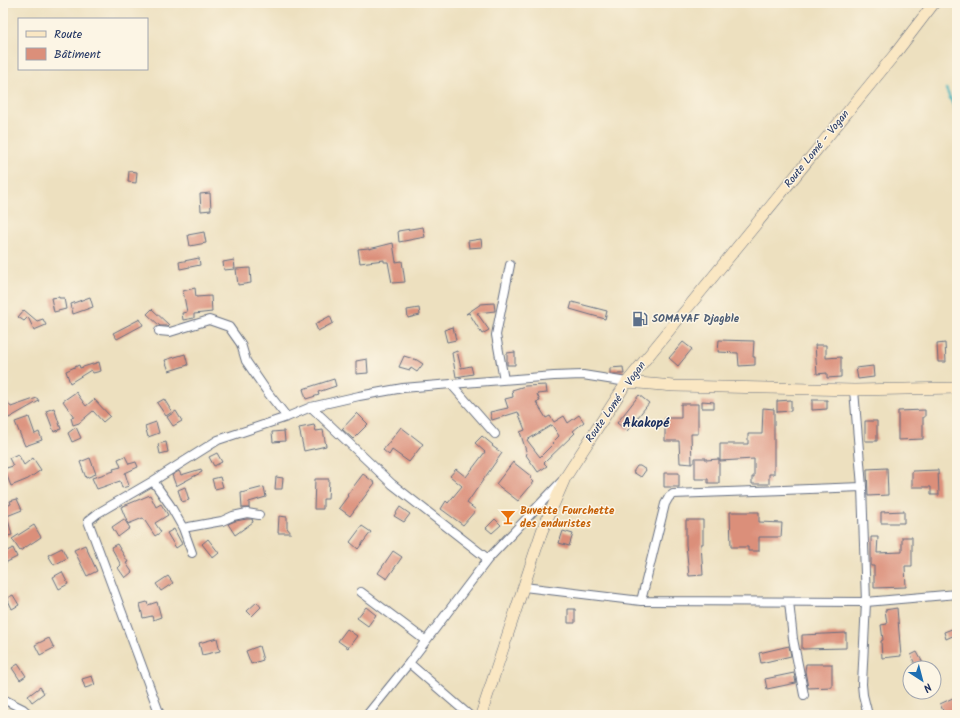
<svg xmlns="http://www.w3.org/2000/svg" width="960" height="718" viewBox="0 0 960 718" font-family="Kalam,sans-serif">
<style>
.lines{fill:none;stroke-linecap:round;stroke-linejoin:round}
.stream{stroke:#45b4bd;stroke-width:2.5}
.building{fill:#db8f7a;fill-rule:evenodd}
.street-casing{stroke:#646d80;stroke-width:10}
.secondary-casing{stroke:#646d80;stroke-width:12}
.street{stroke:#fff;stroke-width:8}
.secondary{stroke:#fae7c3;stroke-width:11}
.labels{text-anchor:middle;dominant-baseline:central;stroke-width:3;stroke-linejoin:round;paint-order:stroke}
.street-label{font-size:11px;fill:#1b2f5e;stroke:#fcf5e5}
.service-label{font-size:11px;font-weight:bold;fill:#4e5e75;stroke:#fcf5e5;text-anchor:start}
.food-label{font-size:11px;font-weight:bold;fill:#c56008;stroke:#fcf5e5;text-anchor:start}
.quarter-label{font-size:13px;font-weight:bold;fill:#1b2f5e;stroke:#fcf5e5}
</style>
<rect width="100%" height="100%" fill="#fcf5e5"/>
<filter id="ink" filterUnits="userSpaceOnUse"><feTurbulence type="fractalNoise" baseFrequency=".025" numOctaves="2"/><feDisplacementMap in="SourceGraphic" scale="8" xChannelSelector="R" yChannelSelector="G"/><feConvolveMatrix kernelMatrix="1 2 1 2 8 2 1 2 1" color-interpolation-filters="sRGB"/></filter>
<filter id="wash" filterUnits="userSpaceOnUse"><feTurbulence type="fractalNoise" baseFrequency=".012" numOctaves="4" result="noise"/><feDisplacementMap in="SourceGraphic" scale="16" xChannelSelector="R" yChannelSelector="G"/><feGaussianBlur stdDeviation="0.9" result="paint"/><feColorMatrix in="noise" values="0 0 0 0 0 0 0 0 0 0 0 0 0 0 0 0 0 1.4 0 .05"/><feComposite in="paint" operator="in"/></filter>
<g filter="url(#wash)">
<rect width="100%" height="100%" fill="#ede0bf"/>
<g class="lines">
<!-- stream -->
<path class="stream" d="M946,89L957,114"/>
</g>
<g id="blocks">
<!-- building -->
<path class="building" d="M129,171L137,172L136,183L128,182Z
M210,193L211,210L201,211L200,194Z
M423,227L425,237L399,242L398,231Z
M204,232L206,243L190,246L188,235Z
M481,239L482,247L469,248L468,241Z
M393,243L396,262L402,261L405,282L392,283L388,262H384V260L360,263L358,249L369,248V249Z
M199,258L200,265L180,269L179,262Z
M234,260L235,269L224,270L223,262Z
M250,268L251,283L238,285L236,269Z
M195,288L196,297L211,296L212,312L194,314V318L183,320L182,313L187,312L183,291Z
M59,297V298H64L66,309L54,312L51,298Z
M90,297L93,307L73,314L71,304Z
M572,302L607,311L605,319L570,309Z
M494,303L495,311L477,313L489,330L482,334L469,313L466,314L481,304Z
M419,308L420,315L408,318L407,310Z
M152,309L169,325L168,326H160L147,314Z
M24,310L37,321L43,319L46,325L34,330L28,317L24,321L18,317Z
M330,316L333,323L318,331L315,324Z
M140,319L143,325L117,339L113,333Z
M453,327L456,340L447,342L444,330Z
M719,340L754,341L753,357H755V365L739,366L738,353L718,352Z
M683,342L692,349L678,366L669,358Z
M945,343L946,362H938L937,344Z
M815,345H826V358L841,357V377L827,378V373L817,374Z
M457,351L461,368L471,366L473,374L456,377L452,353Z
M515,352V365H507V353Z
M185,354L188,365L169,371L165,360Z
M404,356L417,360L423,364L417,372L411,368L410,370L399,367Z
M367,359L368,373L356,374V361Z
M99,362L101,371L93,373L91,370L70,383L66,371L79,365L80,368Z
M873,366L874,377L858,379L856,368Z
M623,367L624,374H610V368Z
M334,379L336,386L318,392L319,395L306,399L303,389Z
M546,385L547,393L537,394L540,401L536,402L546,418L550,416L554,422L564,416L568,423L579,415L584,422L573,431L575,433L544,463L547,466L538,472L526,455L527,454L520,432L525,430L518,412L492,420L490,412L508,408L505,399L513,397L512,390L525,386ZM552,425L559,436L553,442L554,443L540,457L527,440Z
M76,392L86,406L94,399L110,416L103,422L93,411L79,423L73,425L71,418L74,417L63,401Z
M639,395L649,403L627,431L617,423Z
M3,396L11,407L37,398L39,401L9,418L8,417L3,420Z
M164,399L172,412L166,416L157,403Z
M791,400V411L777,412V401Z
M812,400H827V409L812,410Z
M702,401L714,402V408H702Z
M681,404H698V434H691L692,464L680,463L679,441H665V418H681Z
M54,408L61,429L54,432L46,411Z
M763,408L774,409V474H769V484H752V477H754V459L720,461V444H748V434H762Z
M925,410V417H923V439L898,440V411Z
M176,411L182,421L173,426L167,417Z
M357,413L368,424L353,439L342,429Z
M29,417L35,434L39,432L42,440L25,446L15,422Z
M865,421H877V441H865Z
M156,422L159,433L148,437L145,426Z
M314,425L316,431L323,430L326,446L304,451L299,428Z
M76,427L81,438L72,442L68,433Z
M401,427L423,444L409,462L392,450L389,455L383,450Z
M284,431L285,441L273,442L272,432Z
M482,436L493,445L492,446L502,453L467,503L476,510L463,525L441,509L446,501L448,503L462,486L450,476L456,469L466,477L485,452L475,443Z
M166,442L168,452L160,454L158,444Z
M217,453L222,462L214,466L209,457Z
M18,454L24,465L33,458L41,470L28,479L11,486L7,476L3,478V469L13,466L9,458Z
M125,456L129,464L136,462L138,467L125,473L129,486L122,488L120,481L97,489L92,478L114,471L113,469L121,467L118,459Z
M90,458L96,474L86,478L80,462Z
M695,458H706V460L719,459V483H708V479H695Z
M513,462L532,477L530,478L534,482L518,501L496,484Z
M637,466H640L646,470L641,477L633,472Z
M887,468L888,495L868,496L867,469Z
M201,469L202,472L176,486L172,475L179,471L181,475Z
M938,470L939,495H931V487H912V471Z
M664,473H679V487H664Z
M363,474L375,483L350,516L339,508L348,496L347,495Z
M220,477L223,487L215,489L212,479Z
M276,477L283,478L282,489H275Z
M315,479H329L328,499H323V509H314Z
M185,487L189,500L182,502L178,490Z
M264,487L266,497L249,502V508H242L241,493Z
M150,495L156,507L161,504L168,515L155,523L161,532L155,536L143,518L128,524L121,507Z
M17,499L22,510L7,516L12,535L4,537L3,532V508L11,504L10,501Z
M400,507L410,514L404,522L394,516Z
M904,511V523H881V512Z
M730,512H759V522L782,523L781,537H759V551H748V547H731Z
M279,516L287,517V528L291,533H278Z
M124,519L130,528L118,537L112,527Z
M247,519H252L253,522L235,535L228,524L235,521Z
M495,519L501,525L492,533L486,528Z
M686,520H703V544H701L703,575L689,576L686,544Z
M34,525L41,537L20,551L12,539Z
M362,526L371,532L358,549L350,542Z
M174,529L182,544L176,548L167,533Z
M563,531L573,534L569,546L559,543Z
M871,537H878L877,553L902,552V537H912V566H905L906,587L874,588V566H871Z
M208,539L219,553L213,558L202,544Z
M117,544L128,562L126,563L132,572L125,578L118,568L121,565L111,547Z
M85,545L97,571L87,576L74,550Z
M13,548L17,557L3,564V553Z
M62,548L67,558L54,565L48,555Z
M393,551L402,557L387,579L378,573Z
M62,572L68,584L59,589L53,577Z
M168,576L173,583L161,591L156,584Z
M13,595L19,605L12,609L7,598Z
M147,602L148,605L157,602L161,617L153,620L152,616L143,618L140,604Z
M257,602L261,607L252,616L247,611Z
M366,607L376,615L368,626L357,618Z
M897,608L901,656L882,658L881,641L883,640L881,625L887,624L885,610Z
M568,609H575V623H568Z
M957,627V634L946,639L944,632Z
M347,629L357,636L348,648L338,641Z
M846,633V648L802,649V635Z
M49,638L54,648L40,655L35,645Z
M217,638L220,651L202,655L199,643Z
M259,646L263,660L251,664L246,651Z
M789,646L791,656L761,663L759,653Z
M917,652L923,663L916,667L911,655Z
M18,664L26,676L20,680L12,668Z
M806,664H832V687L808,688L805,671Z
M794,673L796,683L767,689L765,679Z
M92,676L95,685L85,688L82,679Z
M40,687L44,693L32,702L28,696Z
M957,696V715H945L940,704Z"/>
</g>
</g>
<g filter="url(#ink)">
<use href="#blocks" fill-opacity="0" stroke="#646d80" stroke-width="1"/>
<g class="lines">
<defs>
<path id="street" d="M159,331L170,332L209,320L229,327L241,344L246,361L268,393L287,417
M504,380L496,335L510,265
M451,384L495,434
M854,390L862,487
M311,407L392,484L488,559
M153,481L170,505L183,528L192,553
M183,528L222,521L233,516L247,513L259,515
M524,587L641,601L866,602L862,684L863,695L868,715
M361,592L426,641
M641,601L665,504L669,497L673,494L862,487L866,602L957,594
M789,602L793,639L804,695
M409,663L469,715
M3,699L23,709L30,715
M160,715L88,521L98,513L153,481L218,440L287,417L311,407L359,396L403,388L451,384L554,376L583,375L627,382
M367,715L409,663L488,559L562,481"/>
<path id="secondary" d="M627,382L674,386L854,390L957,388
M481,715L542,531L565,478L627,382L895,54L934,3"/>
</defs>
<!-- street casing -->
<use href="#street" class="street-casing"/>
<!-- secondary casing -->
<use href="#secondary" class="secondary-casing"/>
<!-- street -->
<use href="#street" class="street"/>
<!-- secondary -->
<use href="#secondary" class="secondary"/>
</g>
</g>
<!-- icons -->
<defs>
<symbol id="fuel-bare" viewBox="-9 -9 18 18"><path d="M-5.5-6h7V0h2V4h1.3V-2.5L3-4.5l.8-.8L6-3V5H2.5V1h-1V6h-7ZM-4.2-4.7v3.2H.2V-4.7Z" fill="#5c6f8a" stroke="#fcf5e5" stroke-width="2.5" paint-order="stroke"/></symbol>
<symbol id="bar-bare" viewBox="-9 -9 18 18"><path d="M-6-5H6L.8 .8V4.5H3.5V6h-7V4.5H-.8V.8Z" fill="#e8710a" stroke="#fcf5e5" stroke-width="2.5" paint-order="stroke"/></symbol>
</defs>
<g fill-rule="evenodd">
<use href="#fuel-bare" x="629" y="308" width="22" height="22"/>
<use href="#bar-bare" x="497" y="506" width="22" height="22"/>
</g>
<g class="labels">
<!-- street labels -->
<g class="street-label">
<text transform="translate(817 149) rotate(-51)">Route Lomé - Vogan</text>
<text transform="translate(616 402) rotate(-55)">Route Lomé - Vogan</text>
</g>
<!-- service labels -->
<g class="service-label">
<text x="652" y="319">SOMAYAF Djagble</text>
</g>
<!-- food labels -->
<g class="food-label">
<text x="520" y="511">Buvette Fourchette<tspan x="520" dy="13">des enduristes</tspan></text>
</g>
<!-- quarter labels -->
<g class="quarter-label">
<text x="646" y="423">Akakopé</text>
</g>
</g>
<!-- margin -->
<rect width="960" height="718" fill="none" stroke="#fcf5e5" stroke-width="16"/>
<!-- legend -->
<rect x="18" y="18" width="130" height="52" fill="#fcf5e5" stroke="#a2a6af"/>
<rect x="26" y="31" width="20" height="6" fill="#fae7c3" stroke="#a2a6af"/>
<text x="54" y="38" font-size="12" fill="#1b2f5e">Route</text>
<rect x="26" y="48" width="20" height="12" fill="#db8f7a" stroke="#a2a6af"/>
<text x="54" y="58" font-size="12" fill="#1b2f5e">Bâtiment</text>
<!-- north arrow -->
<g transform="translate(922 680) rotate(144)"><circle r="19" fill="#fcf5e5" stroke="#a2a6af"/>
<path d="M0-3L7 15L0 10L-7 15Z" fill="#1f6fb2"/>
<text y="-6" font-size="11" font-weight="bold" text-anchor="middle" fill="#1b2f5e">N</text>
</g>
</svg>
